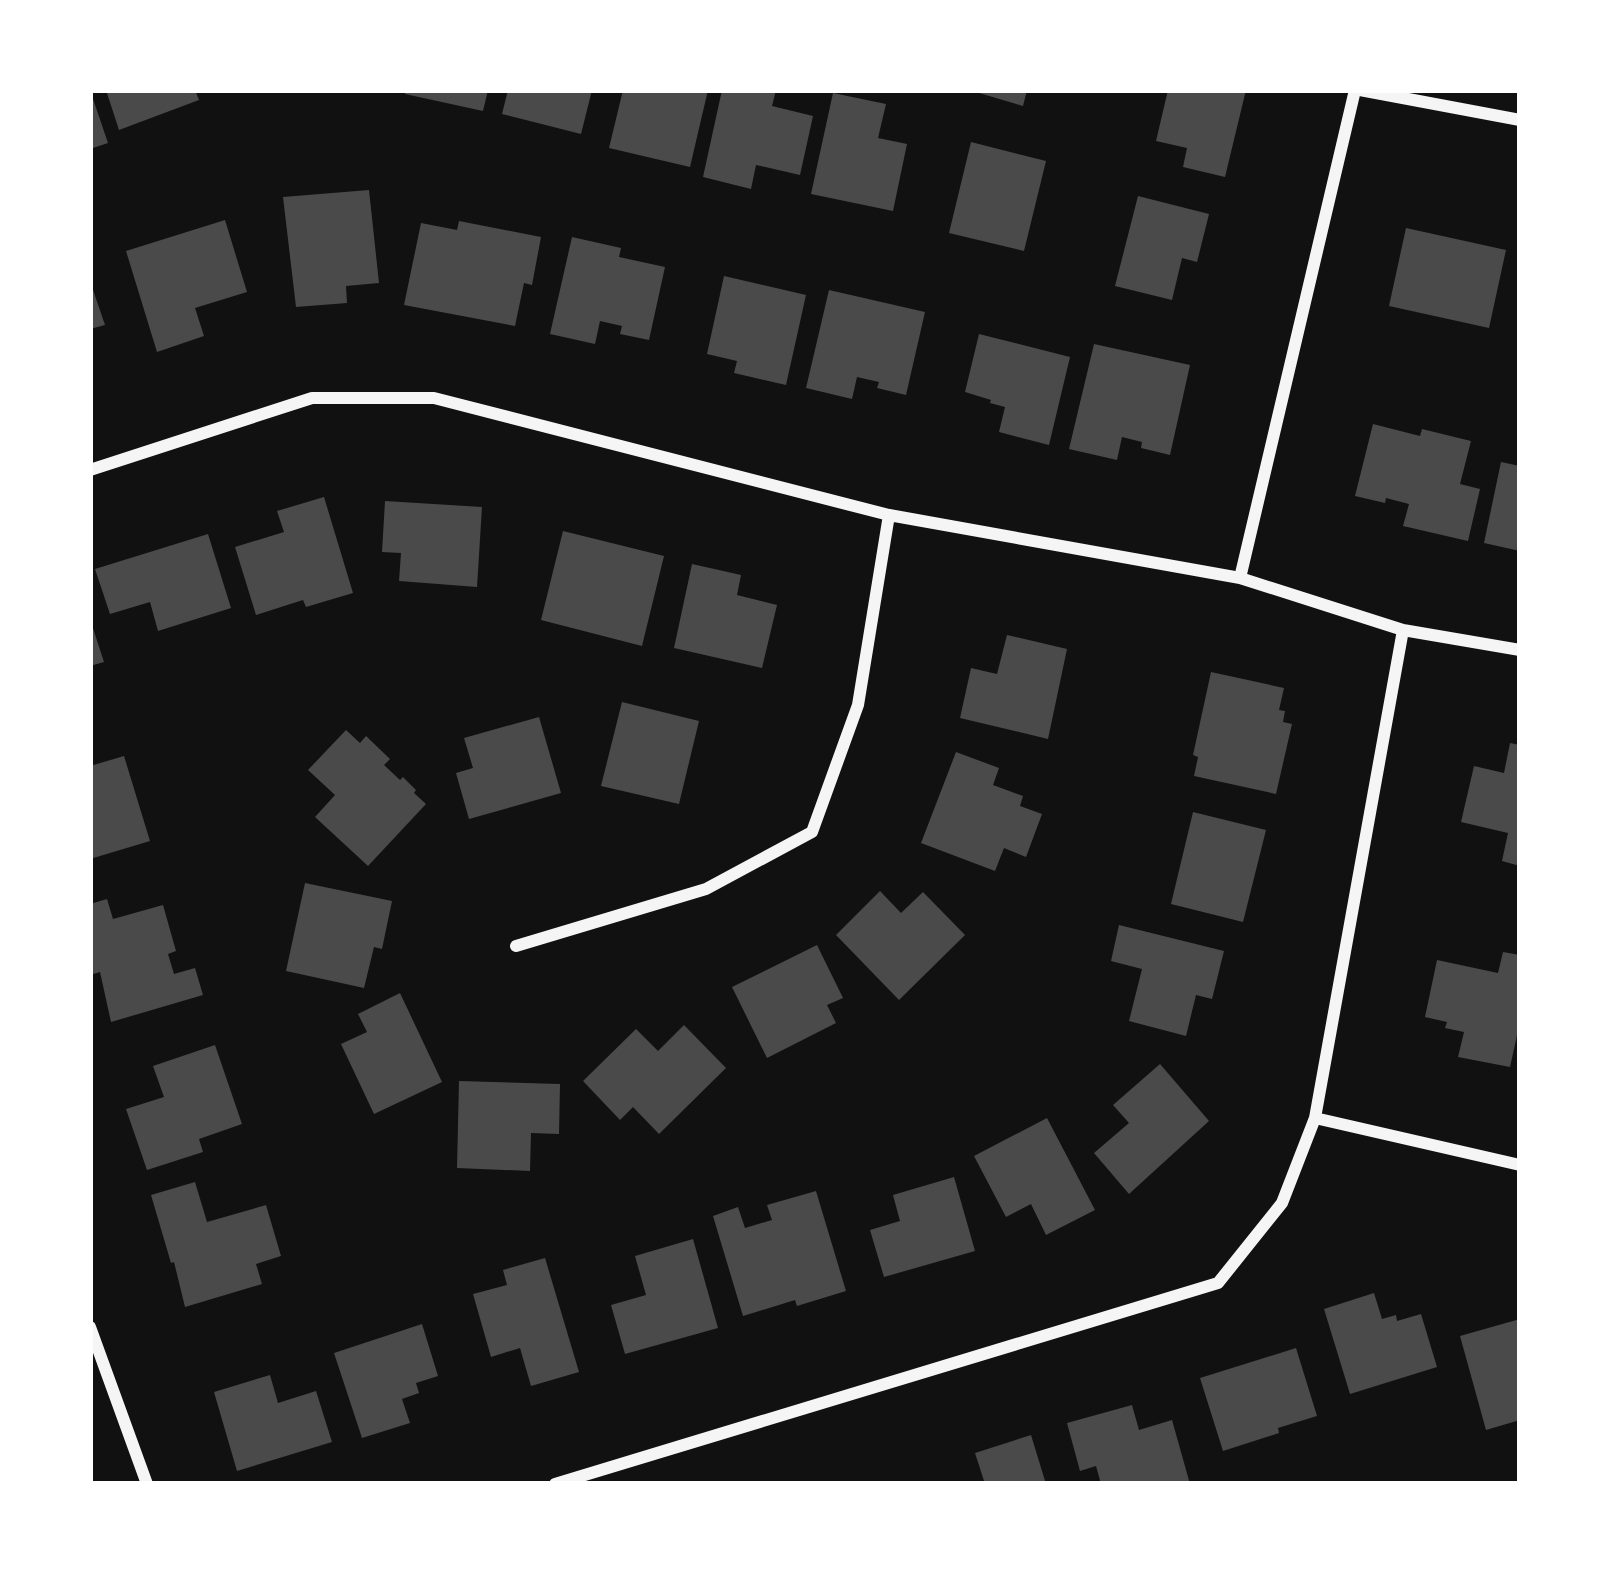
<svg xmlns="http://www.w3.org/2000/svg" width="1610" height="1574" viewBox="0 0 1610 1574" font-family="Figtree,sans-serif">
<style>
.building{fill:#4a4a4a}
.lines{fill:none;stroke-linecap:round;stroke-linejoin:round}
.minor{stroke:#f5f5f5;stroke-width:12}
</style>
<rect width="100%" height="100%" fill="#111"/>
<!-- building -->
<path class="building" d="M90,90L108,143L90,149Z
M106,90H195L199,100L119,130Z
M406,90H488L483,111L405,94Z
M508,90H592L581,134L502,114Z
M623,90L647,92V90H708L690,167L609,148Z
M722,90H776L772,106L813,116L800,175L756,165L751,189L703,177Z
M969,90H1027L1023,106Z
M1168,90H1246L1225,177L1183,167L1187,148L1156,141Z
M833,93L886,104L878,138L907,144L893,211L811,194Z
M971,142L1046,161L1024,251L949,233Z
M369,190L379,283L346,286L347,303L296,307L283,197Z
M1138,196L1209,214L1197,262L1182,258L1172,300L1115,286Z
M225,220L247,292L195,308L204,336L157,352L126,251Z
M459,221L541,237L532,285L524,283L515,326L404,305L421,223L457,230Z
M1406,228L1506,250L1489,328L1389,306Z
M572,237L621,248L619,257L665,267L649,340L620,334L622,326L600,321L595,344L550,334Z
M724,276L806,295L786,385L734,373L737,361L707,354Z
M90,281L105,325L90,329Z
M829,290L925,312L906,395L877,388L879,382L857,377L852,399L806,388Z
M979,334L1070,357L1049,445L999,432L1005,407L990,403L991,400L965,392Z
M1094,344L1190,365L1170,455L1141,448L1142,442L1122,437L1117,460L1069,449Z
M1373,424L1420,436L1422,429L1471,441L1460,484L1480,489L1468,541L1403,526L1409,504L1386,498L1385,503L1355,496Z
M1501,462L1520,466V551L1484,543Z
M324,497L353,593L306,607L303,600L256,615L235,547L284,532L277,511Z
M385,501L482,507L477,587L399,581L401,553L382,552Z
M563,531L664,556L642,646L541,620Z
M208,534L231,608L158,631L150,602L110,614L95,569Z
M692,564L741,575L737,595L777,605L762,668L674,648Z
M90,619L104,662L90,666Z
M1007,635L1067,649L1048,739L960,718L971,668L997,674Z
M1211,672L1284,688L1279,710L1285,711L1283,722L1292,724L1276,794L1194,776L1198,757L1193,755Z
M622,702L699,721L679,804L601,786Z
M539,717L561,793L469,819L456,773L473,768L464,738Z
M346,730L360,743L366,736L390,759L384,765L400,780L403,777L416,790L414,793L426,804L368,866L315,817L335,795L308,770Z
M1510,743L1520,745V866L1502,861L1508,833L1461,822L1474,766L1504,773Z
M956,752L999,768L993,785L1023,796L1020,806L1042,814L1026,857L1004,848L995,871L921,843Z
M124,756L150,841L90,859V766Z
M1193,812L1266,830L1243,922L1171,904Z
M305,883L392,901L382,949L374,947L364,988L286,971Z
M880,891L901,913L923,892L965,935L899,1000L836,935Z
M107,899L113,919L163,905L176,951L168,954L174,974L195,968L203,995L111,1022L100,972L90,975V904Z
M1119,925L1224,951L1212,999L1196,995L1186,1036L1129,1021L1142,969L1111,961Z
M817,945L843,998L827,1005L836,1023L767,1058L732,987Z
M1503,952L1520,955V1022L1510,1067L1458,1057L1464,1032L1445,1028L1447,1022L1425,1017L1437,960L1498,973Z
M400,993L442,1082L374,1114L341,1044L367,1032L358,1014Z
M684,1025L726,1068L659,1134L633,1107L620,1120L583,1081L636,1029L658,1051Z
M215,1045L242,1124L199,1139L203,1152L147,1170L126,1109L164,1097L153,1066Z
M1160,1064L1209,1121L1129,1194L1094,1153L1129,1123L1113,1105Z
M459,1081L560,1084L559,1134L531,1133L530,1171L457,1168Z
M1047,1118L1095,1210L1046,1235L1031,1204L1006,1217L974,1156Z
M954,1177L975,1251L884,1277L870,1230L900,1221L893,1195Z
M195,1182L207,1222L266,1205L281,1256L256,1264L262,1284L185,1307L174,1262L171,1263L151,1195Z
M816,1191L846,1291L797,1306L795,1300L743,1316L713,1216L738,1207L745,1228L772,1220L767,1205Z
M693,1239L718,1328L625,1354L611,1305L646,1295L635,1256Z
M545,1258L579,1372L531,1386L520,1348L491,1357L473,1294L507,1285L503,1270Z
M1374,1293L1382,1319L1396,1315L1397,1321L1421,1314L1437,1367L1350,1394L1324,1309Z
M1520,1319V1420L1486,1430L1460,1336Z
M422,1324L438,1376L416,1383L419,1393L402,1399L410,1423L362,1438L334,1353Z
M1296,1348L1317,1416L1278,1428L1279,1433L1223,1451L1200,1378Z
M270,1375L278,1403L316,1391L332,1442L237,1471L214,1392Z
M1132,1405L1139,1430L1172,1420L1190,1484H1101L1096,1466L1080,1471L1067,1423Z
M1031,1435L1046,1484H985L975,1453Z"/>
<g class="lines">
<!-- minor -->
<path class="minor" d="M1360,90L1520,120
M90,470L312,398H434L889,515L1240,578L1403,630L1520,650
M1240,578L1355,90
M516,946L706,889L812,832L858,705L889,515
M1315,1118L1520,1165
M90,1327L147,1484
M555,1484L1218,1283L1282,1203L1315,1118L1403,630"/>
</g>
<!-- border -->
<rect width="1610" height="1574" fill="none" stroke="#ffffff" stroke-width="186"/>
</svg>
